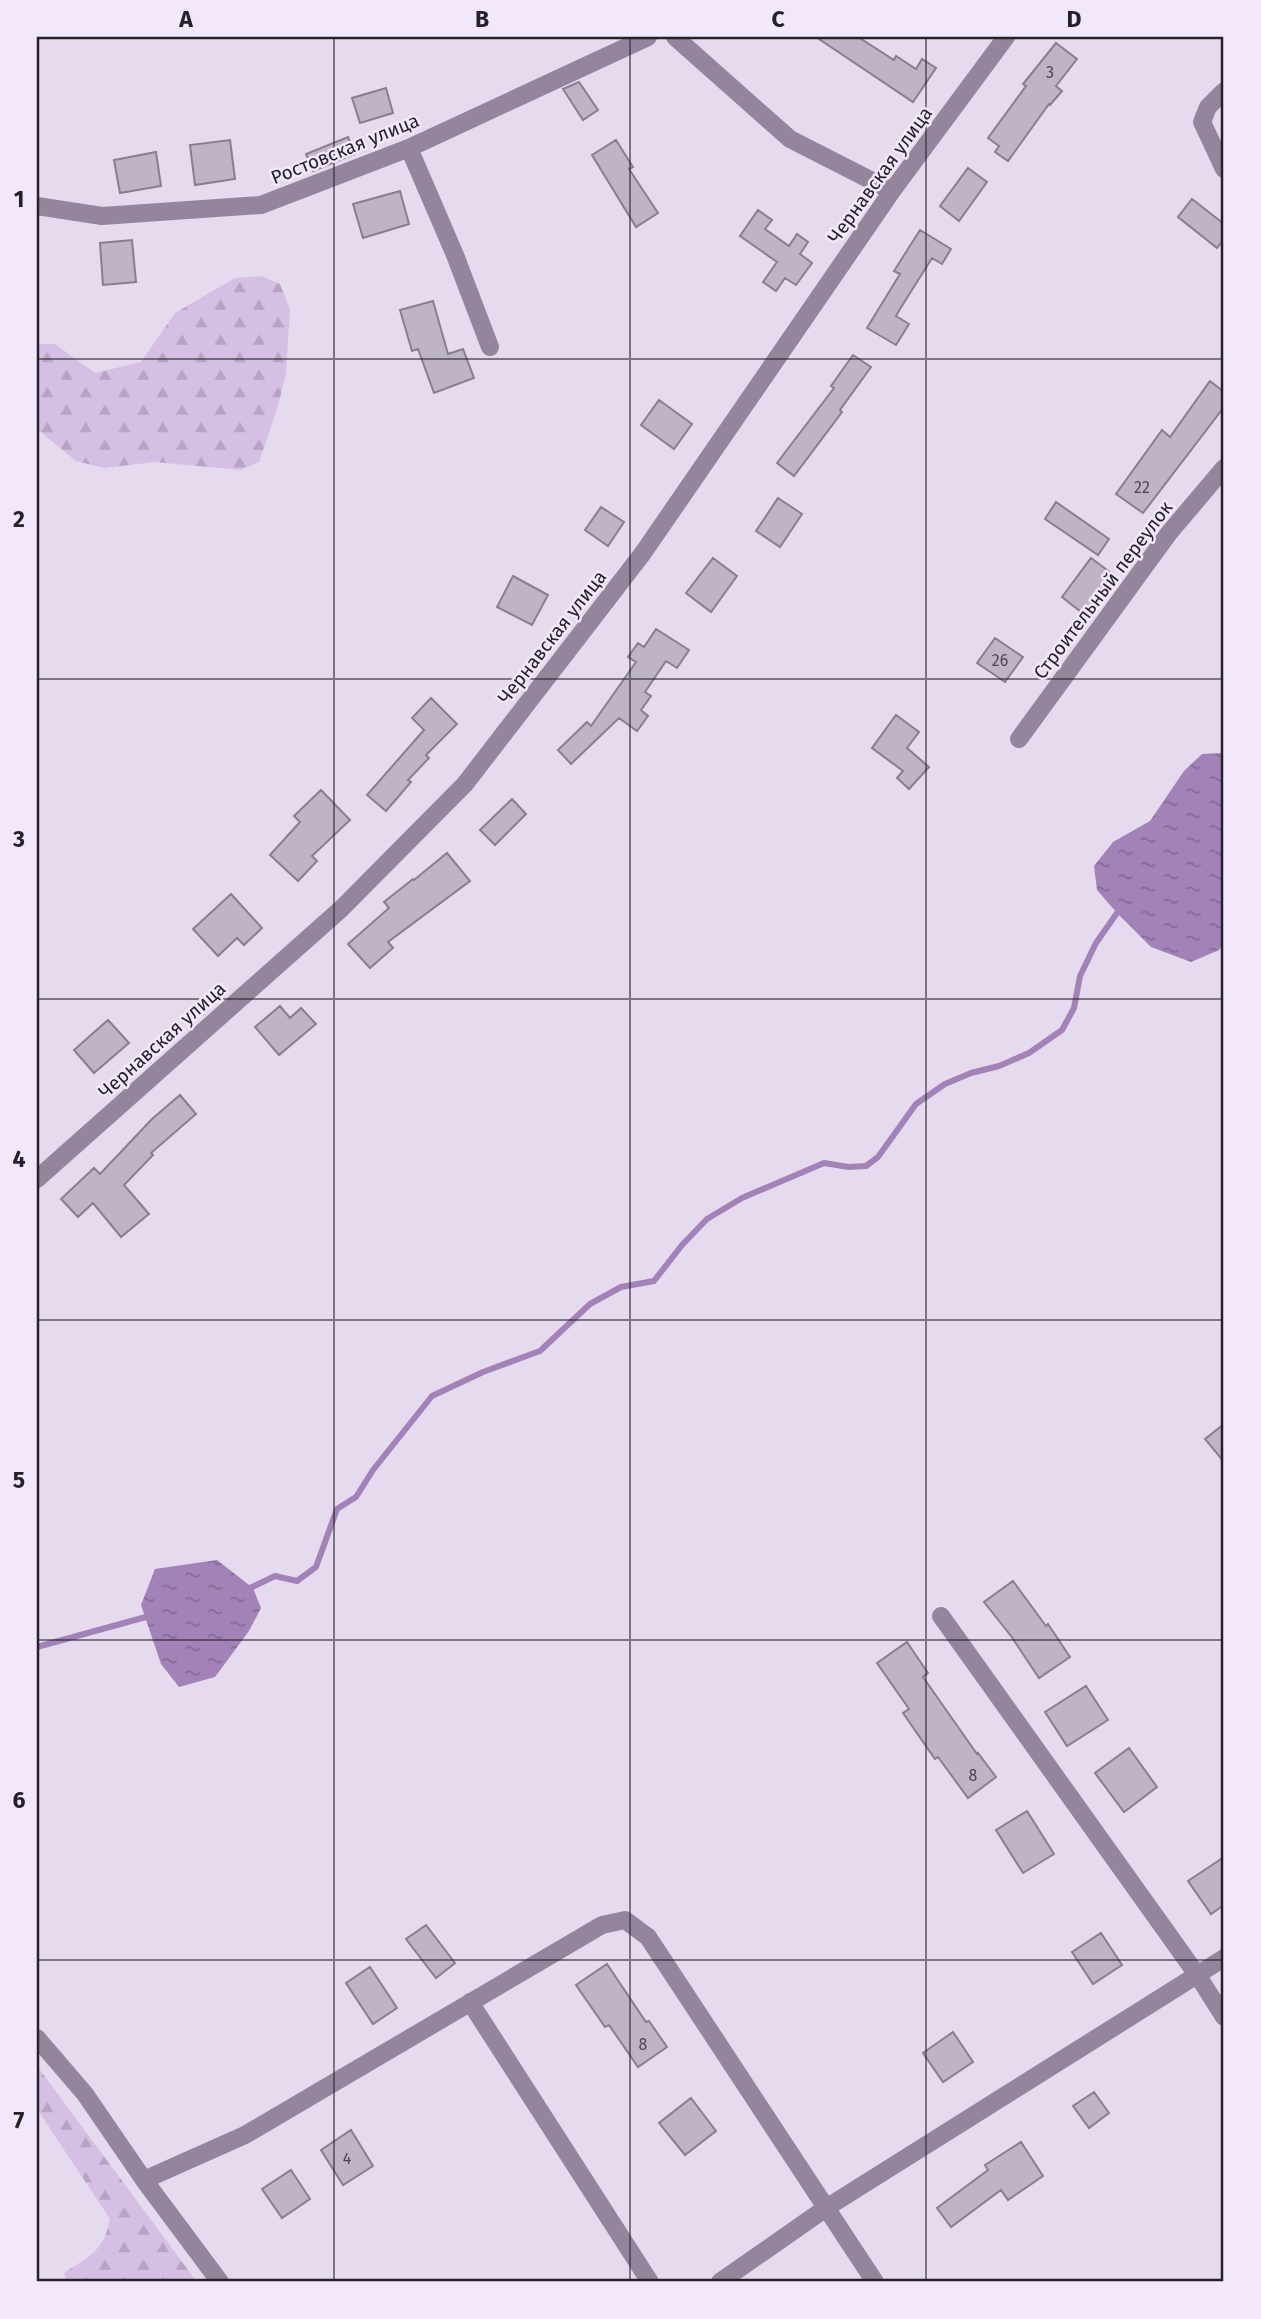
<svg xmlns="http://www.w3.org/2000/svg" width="1261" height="2319" viewBox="0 0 1261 2319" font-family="'Fira Sans',sans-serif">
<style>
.forest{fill:url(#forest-firs)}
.water{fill:url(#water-ripples)}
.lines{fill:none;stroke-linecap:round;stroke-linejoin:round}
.stream{stroke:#a282b7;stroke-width:6}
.building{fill:#bfb3c7;stroke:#897e91;stroke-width:2}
.minor{stroke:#94859d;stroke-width:18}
.grid{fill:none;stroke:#252128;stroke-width:2;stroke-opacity:0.55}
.labels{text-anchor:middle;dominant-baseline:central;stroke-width:5;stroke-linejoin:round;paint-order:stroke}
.number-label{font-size:16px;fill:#4c4650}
.street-label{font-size:19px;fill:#252128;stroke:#f3e7fc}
.neatline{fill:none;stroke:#252128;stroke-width:2.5}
.grid-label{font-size:23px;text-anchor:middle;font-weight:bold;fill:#252128}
</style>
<defs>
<pattern id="forest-firs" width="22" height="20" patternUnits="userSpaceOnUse" patternTransform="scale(1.75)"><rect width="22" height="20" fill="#d5bfe5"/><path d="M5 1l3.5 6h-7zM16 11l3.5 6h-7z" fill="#b7a4c4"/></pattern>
<pattern id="water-ripples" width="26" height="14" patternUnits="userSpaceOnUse" patternTransform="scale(1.75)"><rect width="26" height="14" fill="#a282b7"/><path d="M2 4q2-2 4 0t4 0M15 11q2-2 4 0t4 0" fill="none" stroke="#846a95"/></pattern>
</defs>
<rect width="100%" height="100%" fill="#e6daef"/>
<!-- forest -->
<path class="forest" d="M261,276L280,284L290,309L286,373L278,406L259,462L241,470L155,462L104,468L76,461L37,429V344H55L95,373L141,362L175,313L235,278Z
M37,2066L197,2282H67L64,2273C91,2255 103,2252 110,2219L37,2109Z"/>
<!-- water -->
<path class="water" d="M1224,753V943L1219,950L1191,962L1151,947L1117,913L1097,890L1094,866L1113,842L1150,821L1184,771L1202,754Z
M217,1560L253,1588L261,1608L249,1631L215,1677L179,1687L161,1664L141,1605L155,1569Z"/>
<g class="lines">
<!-- stream -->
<path class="stream" d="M248,1589L275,1576L297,1581L316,1567L337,1509L356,1497L373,1470L432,1396L483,1372L540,1351L590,1304L621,1287L654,1281L682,1245L707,1219L742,1198L824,1163L849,1167L866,1166L878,1157L916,1104L945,1084L971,1073L999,1066L1029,1053L1062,1030L1074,1008L1080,976L1096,943L1117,913L1123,910
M37,1647L153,1615"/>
</g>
<!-- building -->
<path class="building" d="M816,37H858L894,60L896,56L916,69L922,59L936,68L913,102Z
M1056,43L1077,59L1056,86L1062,91L1050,105L1049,104L1008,161L995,152L999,146L988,138L1026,86L1023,84Z
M579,82L598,110L583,120L563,89Z
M386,88L393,113L360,123L352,98Z
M348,137L355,154L313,171L306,154Z
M230,140L235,179L195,185L190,145Z
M616,140L633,167L629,169L658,213L636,227L592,155Z
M156,152L161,186L120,193L114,160Z
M968,168L987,182L959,221L940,206Z
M400,191L409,224L363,238L353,204Z
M1192,199L1224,224V239L1217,248L1178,217Z
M758,210L772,220L765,229L789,246L797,234L808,242L800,254L812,263L796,285L785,278L776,291L763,282L777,262L740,236Z
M920,230L951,249L942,264L932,258L900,309L896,316L909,324L896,345L867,328L900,274L894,271Z
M132,240L136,282L103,285L100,243Z
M433,301L448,354L463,349L474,378L434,393L418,349L412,351L400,310Z
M853,355L871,367L840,410L842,412L794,476L777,463L834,388L831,386Z
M1210,381L1224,392V407L1143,513L1116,494L1162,430L1170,437Z
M659,400L692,424L674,449L641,425Z
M778,498L802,514L780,547L756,531Z
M1056,502L1109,539L1098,555L1045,519Z
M601,507L624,522L608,546L585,530Z
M713,558L737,576L711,612L686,593Z
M1091,558L1115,576L1085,615L1062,597Z
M513,576L548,595L532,625L497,607Z
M656,629L689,650L677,668L666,661L645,692L651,696L641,710L648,716L637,731L619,718L571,764L558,750L587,722L591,726L636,662L628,657L638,643L644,647Z
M995,638L1023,657L1005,682L977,663Z
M431,698L457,724L426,755L429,758L408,780L411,782L386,811L367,795L424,730L412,718Z
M896,715L919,732L907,748L929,767L909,789L897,778L903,771L872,748Z
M321,790L350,820L312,856L317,861L298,881L270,855L300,822L294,816Z
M512,799L526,814L495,845L480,830Z
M447,853L470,881L388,942L393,948L370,968L348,944L389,908L384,902L413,879L414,880Z
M231,894L262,928L244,945L237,938L218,956L193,929Z
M280,1006L290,1018L301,1008L316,1024L279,1055L255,1027Z
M108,1020L129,1043L94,1073L74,1050Z
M180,1095L196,1114L151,1153L153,1155L124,1185L149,1214L121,1237L93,1203L78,1217L61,1199L94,1168L100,1174L152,1119Z
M1224,1424V1462L1205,1439Z
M1013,1581L1046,1626L1048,1624L1070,1657L1039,1678L1011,1636L984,1602Z
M907,1642L928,1673L923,1677L977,1754L978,1753L996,1777L968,1798L938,1757L935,1759L903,1713L909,1709L877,1663Z
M1086,1686L1108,1720L1067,1746L1045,1712Z
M1129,1748L1157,1787L1124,1812L1095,1773Z
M1027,1811L1054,1854L1023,1873L996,1830Z
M1224,1857V1905L1211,1914L1188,1881Z
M426,1925L455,1963L436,1978L406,1939Z
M1101,1933L1122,1965L1093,1984L1072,1952Z
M607,1964L646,2022L649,2021L667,2047L638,2067L609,2025L605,2027L576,1985Z
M370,1967L397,2008L373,2024L346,1983Z
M953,2032L973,2062L943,2082L923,2053Z
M1094,2092L1109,2113L1089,2128L1073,2106Z
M691,2098L716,2131L685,2155L659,2123Z
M351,2130L373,2166L343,2185L321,2150Z
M1021,2142L1043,2176L1008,2200L1001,2190L951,2227L937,2208L988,2170L985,2165Z
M291,2170L310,2199L282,2218L262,2189Z"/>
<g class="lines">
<!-- minor -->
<path class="minor" d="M675,37L790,139L892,191
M1224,91L1208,107L1202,122L1224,169
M409,148L455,255L490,347
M37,206L102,216L261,205L409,148L648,37
M1019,739L1169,533L1224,468
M37,1179L341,909L465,784L643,553L892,191L1006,37
M941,1616L1198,1976L1224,2017
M470,2002L650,2282
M37,2038L85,2094L144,2180L220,2282
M144,2180L245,2135L602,1925L625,1920L648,1937L875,2282
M720,2282L826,2208L1224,1958"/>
</g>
<!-- grid -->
<path class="grid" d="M334,37V2282M630,37V2282M926,37V2282M37,359H1224M37,679H1224M37,999H1224M37,1320H1224M37,1640H1224M37,1960H1224"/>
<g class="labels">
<!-- number labels -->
<g class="number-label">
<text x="1050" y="72">3</text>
<text x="1142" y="487">22</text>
<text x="1000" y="660">26</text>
<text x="973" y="1775">8</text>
<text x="643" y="2044">8</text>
<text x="347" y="2158">4</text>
</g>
<!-- street labels -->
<g class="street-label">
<text transform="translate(345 149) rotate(-22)">Ростовская улица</text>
<text transform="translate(880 175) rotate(-54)">Чернавская улица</text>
<text transform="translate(1103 590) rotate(-53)">Строительный переулок</text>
<text transform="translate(552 637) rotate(-52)">Чернавская улица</text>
<text transform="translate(162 1040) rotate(-42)">Чернавская улица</text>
</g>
</g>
<!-- border -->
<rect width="1261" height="2319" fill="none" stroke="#f3e7fc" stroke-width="77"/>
<rect x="38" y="38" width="1184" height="2242" class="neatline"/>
<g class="grid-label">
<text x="186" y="27">A</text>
<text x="482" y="27">B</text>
<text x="778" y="27">C</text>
<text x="1074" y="27">D</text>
<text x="19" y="207">1</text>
<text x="19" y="527">2</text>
<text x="19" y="847">3</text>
<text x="19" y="1167">4</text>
<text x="19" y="1488">5</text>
<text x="19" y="1808">6</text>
<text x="19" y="2128">7</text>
</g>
</svg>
